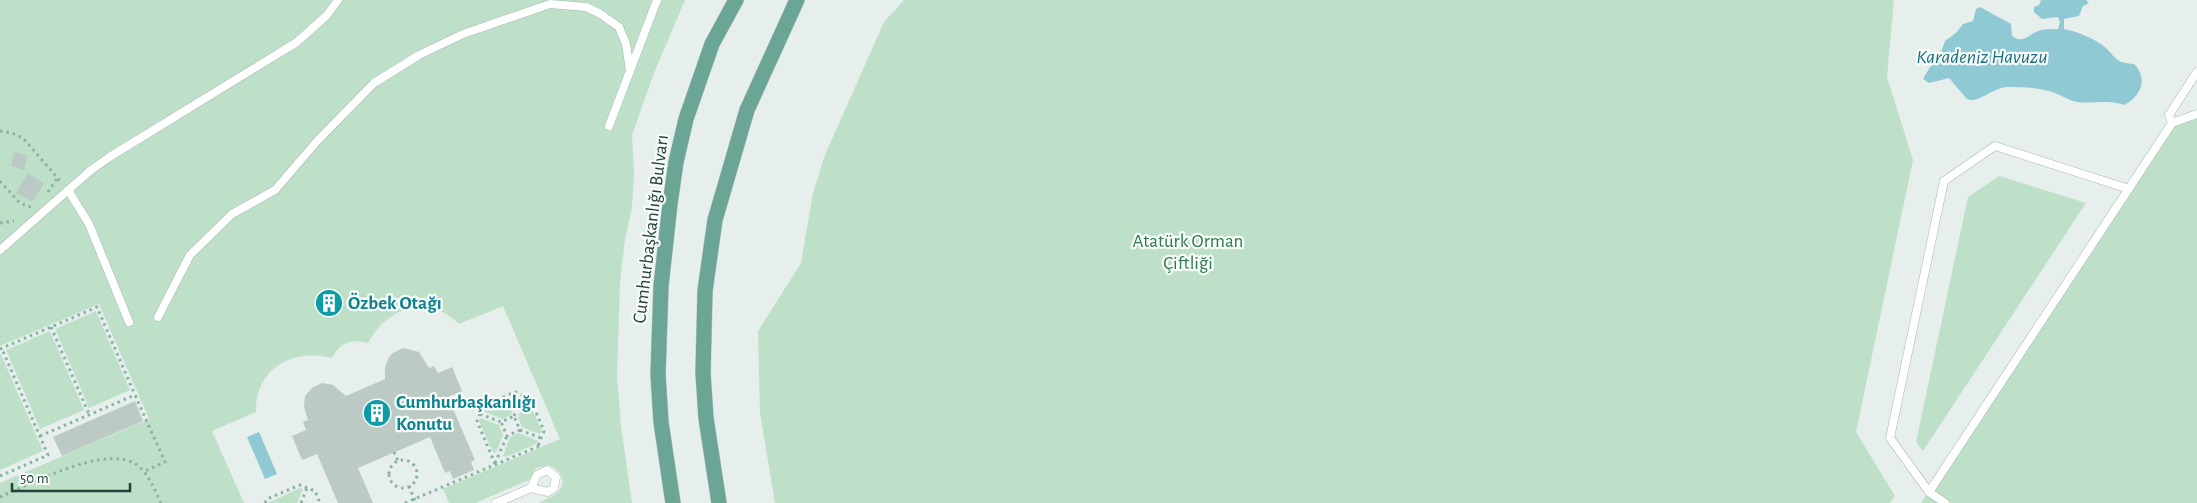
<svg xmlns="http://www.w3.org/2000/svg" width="2197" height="503" viewBox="0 0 2197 503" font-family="'Alegreya Sans',sans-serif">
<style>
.green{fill:#bfe0c8}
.water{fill:#8ec9d4}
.building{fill:#bbcac4}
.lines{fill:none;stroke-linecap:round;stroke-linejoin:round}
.service-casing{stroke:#a8b8b2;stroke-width:9}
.primary-casing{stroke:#c2cac8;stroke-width:16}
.path{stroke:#86b3a5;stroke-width:3;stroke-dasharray:2.5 4;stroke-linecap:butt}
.service{stroke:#fff;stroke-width:8}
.primary{stroke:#6aa596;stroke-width:15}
.labels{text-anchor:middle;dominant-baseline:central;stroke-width:4.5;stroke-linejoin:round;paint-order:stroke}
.street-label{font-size:19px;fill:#24423a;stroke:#f7fbf9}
.park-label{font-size:19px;fill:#2d7a4b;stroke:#f7fbf9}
.culture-label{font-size:19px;font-weight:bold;fill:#0d838f;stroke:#f7fbf9;text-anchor:start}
.water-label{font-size:20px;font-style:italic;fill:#1c6f80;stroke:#f7fbf9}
</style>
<rect width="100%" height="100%" fill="#e6efeb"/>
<!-- green -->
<path class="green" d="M0,0H685L654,73L632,135L634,173L632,207L625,239L620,282L617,376L621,426L632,503H540V502C545,499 553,497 558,492C568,482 560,468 548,465L536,468L529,480L475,503H449L443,489L560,439L503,306L459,324C428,293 387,307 368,343C352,338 339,343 332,358C293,348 255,368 256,412L212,431L244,503H0V483L149,419L99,304L0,346Z
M904,0H1894L1887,77L1913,160L1856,432L1895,496L1890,503H775L760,413L758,331L801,263L813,193L825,155L884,22Z
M2197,114V503H1921L2172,123Z
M1999,176L2086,203L1923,451L1916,442L1968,197Z
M96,311L130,390L89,408L55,329Z
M50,331L84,410L40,429L6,350Z
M0,352L43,451L0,470Z
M515,395L518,396L511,415L502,419L483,411L485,408Z
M525,399L528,400L542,431L540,434L522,427L518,417Z
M480,418L499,425L503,435L496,453L493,452L479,421Z
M519,433L538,441L536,444L506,457L503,456L510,437Z
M300,488L303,489L297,503H268Z"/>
<!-- water -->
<path class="water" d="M2041,0H2086L2089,3L2083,6L2079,16L2064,19V29C2076,31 2090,37 2101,44C2116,55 2113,63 2134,64C2149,79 2140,97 2124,105C2109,99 2093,104 2077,102C2067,100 2058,93 2049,91C2034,87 2021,87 2006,87C1992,88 1979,104 1967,99L1949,78L1929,83L1923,79L1930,67L1938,61L1945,41L1956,33L1963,24L1973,21L1976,9L1980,7L2011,24L2012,36C2023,44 2028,35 2038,31C2044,29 2051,29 2058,29L2060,22L2058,17L2042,19L2034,12V7L2039,5Z
M259,432L277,474L265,479L247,437Z"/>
<!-- building -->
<path class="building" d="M14,152L28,156L24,170L11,166Z
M28,173L44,183L32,202L16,193Z
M320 304a9 9 0 1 1 18 0a9 9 0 1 1-18 0Z
M403,348L419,352L429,368L434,366L438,373L452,367L462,391L448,397L475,460L471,462L474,470L453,479L450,471L445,473L430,437L358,468L373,503H338L317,454L302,460L292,436L306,430L303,422L308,420L304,407L305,396L312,388L322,383L333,385L346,396L385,379V367L389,357L393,353Z
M135,401L143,421L62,456L53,437Z"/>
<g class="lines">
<defs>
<path id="service" d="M2172,123L2169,115L2197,72
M609,126L657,0
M68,190L89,224L129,322
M0,250L91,170L111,156L297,42L327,15L338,0
M158,317L190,255L232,214L275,190L318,140L374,83L419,55L463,34L550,4L586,7L599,13L619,27L626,44L630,71
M547,470L556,477L554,488L548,492L531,488L537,475Z
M1929,492L2172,123L2197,114
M496,503L531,488
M1945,503L1929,492L1890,438L1944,181L1995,146L2129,189"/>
<path id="primary" d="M673,503L661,422L658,375L661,286L670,204L676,162L686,119L712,44L736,0
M719,503L706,418L703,373L705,291L715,220L747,110L797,0"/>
</defs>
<!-- service casing -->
<use href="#service" class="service-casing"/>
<!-- primary casing -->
<use href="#primary" class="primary-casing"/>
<!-- path -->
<path class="path" d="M0,131L12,133L23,138L61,182
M0,181L19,202L28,207L33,206
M48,192L58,177
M0,223L14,221
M51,327L89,414
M0,349L97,307L135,395
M480,414L501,422L514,416L520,430L507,436L501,422
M514,416L523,395
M520,430L541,438
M40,436L135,395L165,462L145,471
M394,452L398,461
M389 474a14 14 0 1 1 28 0a14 14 0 1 1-28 0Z
M495,463L507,436
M495,464L477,421L483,406L515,392L530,398L544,431L538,446
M0,476L48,455L2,349
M409,486L416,503
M0,497C31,484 107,443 137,465C149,474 154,489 161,503
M265,503L267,499L300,485L315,491L320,503
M301,503L307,488
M405,503L539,446"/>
<!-- service -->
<use href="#service" class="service"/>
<!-- primary -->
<use href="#primary" class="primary"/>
</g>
<!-- icons -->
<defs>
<symbol id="building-disc" viewBox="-11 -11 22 22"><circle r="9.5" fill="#0f9aa8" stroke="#f7fbf9"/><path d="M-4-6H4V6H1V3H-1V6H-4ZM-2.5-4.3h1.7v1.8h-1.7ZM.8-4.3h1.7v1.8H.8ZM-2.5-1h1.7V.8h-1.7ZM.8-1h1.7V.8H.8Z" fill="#fff"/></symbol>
</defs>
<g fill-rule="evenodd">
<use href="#building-disc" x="313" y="287" width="32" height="32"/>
<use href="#building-disc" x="361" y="397" width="32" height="32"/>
</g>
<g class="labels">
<!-- street labels -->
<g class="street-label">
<text transform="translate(651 229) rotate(-83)">Cumhurbaşkanlığı Bulvarı</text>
</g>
<!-- park labels -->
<g class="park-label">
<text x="1188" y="241">Atatürk Orman<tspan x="1188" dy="22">Çiftliği</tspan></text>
</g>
<!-- culture labels -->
<g class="culture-label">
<text x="348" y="303">Özbek Otağı</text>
<text x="396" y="402">Cumhurbaşkanlığı<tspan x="396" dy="22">Konutu</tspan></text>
</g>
<!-- water labels -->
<g class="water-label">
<text x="1982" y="57">Karadeniz Havuzu</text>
</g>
</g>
<!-- scale -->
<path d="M12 483v8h118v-8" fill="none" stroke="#24423a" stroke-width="2.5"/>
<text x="20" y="483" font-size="15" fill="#24423a" stroke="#f7fbf9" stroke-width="4" paint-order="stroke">50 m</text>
</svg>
